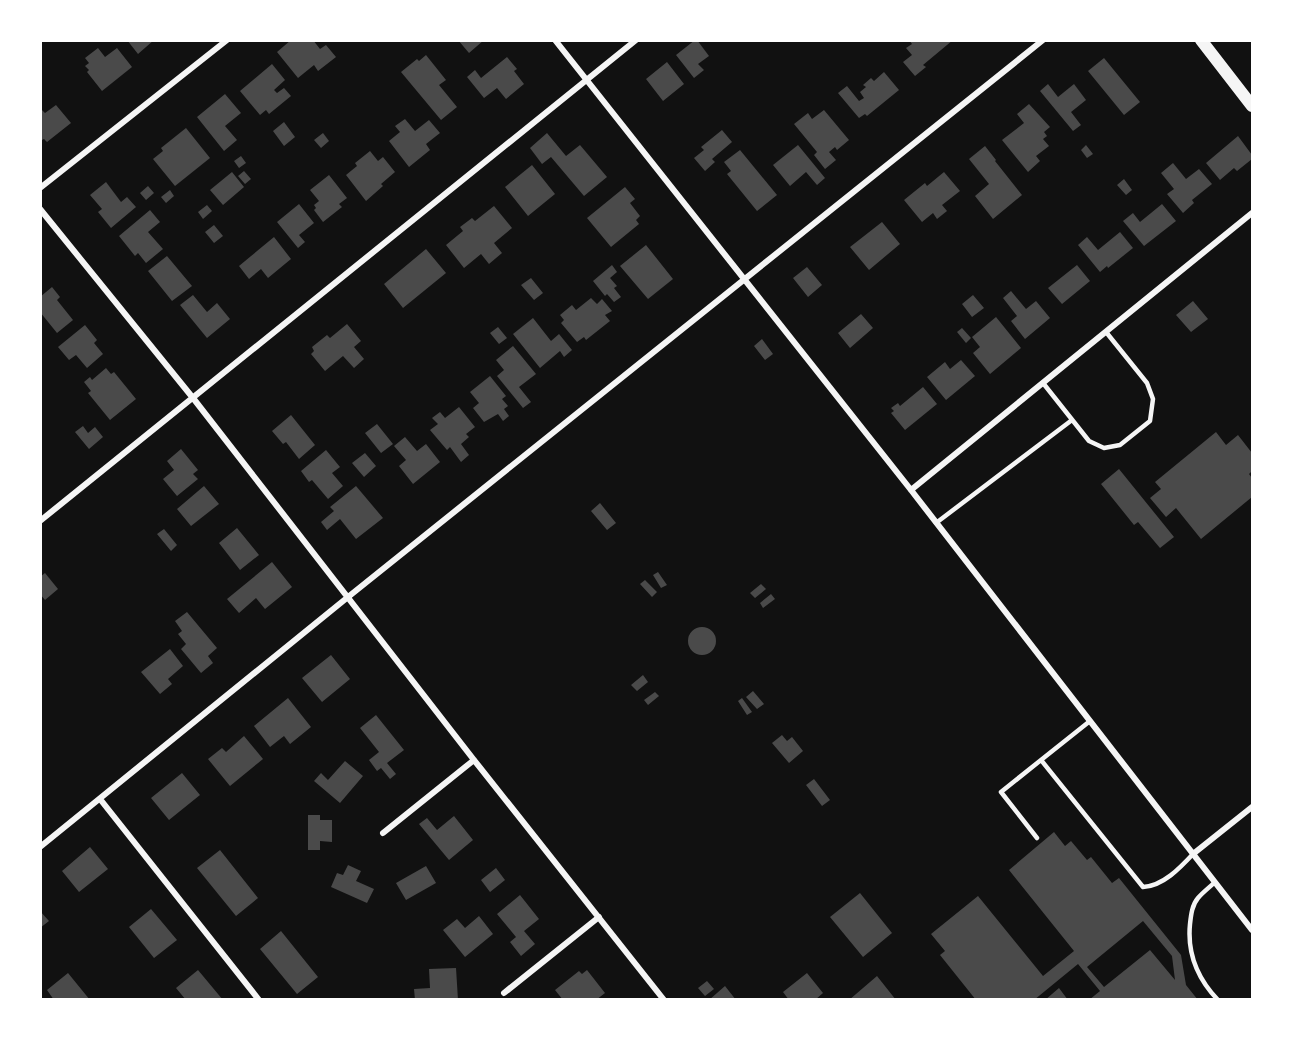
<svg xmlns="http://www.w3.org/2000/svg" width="1293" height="1040" viewBox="0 0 1293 1040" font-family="'Zilla Slab',serif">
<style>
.building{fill:#4a4a4a;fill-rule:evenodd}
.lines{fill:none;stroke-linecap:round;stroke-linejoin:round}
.service{stroke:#f5f5f5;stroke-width:4.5}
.minor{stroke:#f5f5f5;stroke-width:6}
.secondary{stroke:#f5f5f5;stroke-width:12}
</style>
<rect width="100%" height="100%" fill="#111"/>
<!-- building -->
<path class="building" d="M127,40H154L138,54Z
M291,40H313L320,49L326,45L336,57L318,71L314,65L298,78L277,52Z
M458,40H484L469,53Z
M695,40H697L709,56L698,64L704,70L694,78L676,55Z
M909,40H953L923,65L926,67L915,76L903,62L912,55L906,48L912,44Z
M98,48L105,57L117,48L132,67L102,91L87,72L89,70L85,66L89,63L85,58Z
M426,55L446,80L439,85L457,107L441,120L401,72L417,59L419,61Z
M507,57L517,69L514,71L524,84L506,99L497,88L484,98L467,77L475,70L481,78Z
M1104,58L1140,102L1124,115L1088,71Z
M667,62L684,84L663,101L646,79Z
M272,64L285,80L274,90L277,93L284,88L291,96L269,114L266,110L260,115L240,91Z
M884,72L899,90L867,116L865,114L859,118L838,93L847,86L859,101L864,98L860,92L866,87L863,85L871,78L874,81Z
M1048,84L1058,97L1074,84L1086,100L1071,112L1081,125L1073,131L1040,91Z
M225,94L241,113L225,126L237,140L224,151L197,117Z
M1029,104L1050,127L1044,132L1047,136L1043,139L1049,146L1036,156L1040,161L1028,172L1002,140L1024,123L1017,114Z
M56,105L71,123L47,142L44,139L40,141V108L45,113Z
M824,110L849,140L837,150L835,147L829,152L836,160L825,169L814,155L817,152L794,124L808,113L812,119Z
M405,119L415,131L429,120L440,133L426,144L430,150L409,167L389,141L400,132L395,126Z
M284,122L295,137L284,146L273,131Z
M186,128L210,158L175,186L153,159L163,151L161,148Z
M722,130L732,142L712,159L715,162L705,171L694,158L704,150L701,147Z
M323,133L329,141L321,148L314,140Z
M547,133L566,156L580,145L607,177L584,196L551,157L542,164L530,148Z
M1238,136L1252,155V159L1237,171L1234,168L1220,180L1206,163Z
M798,145L825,178L817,185L806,172L790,186L773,165Z
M1086,145L1093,154L1087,158L1081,150Z
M985,146L996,160L995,161L1022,195L993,219L975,196L989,184L969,159Z
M740,150L777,195L757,211L727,174L731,171L724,162Z
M370,151L378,161L383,157L395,172L381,184L383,186L366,201L346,175L357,166L355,163Z
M241,156L246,163L239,168L234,161Z
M1173,163L1186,179L1199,169L1212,184L1192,200L1194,203L1183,213L1167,194L1174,189L1161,173Z
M532,165L555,194L528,216L505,187Z
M244,171L251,179L245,184L238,176Z
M232,172L244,187L223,205L210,190Z
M944,172L960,191L942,205L947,211L937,219L933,213L922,222L904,200L925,183L927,186Z
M329,175L347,198L339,204L342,207L323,222L314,210L316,208L314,205L319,201L310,190Z
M1124,179L1132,190L1126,195L1117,185Z
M106,182L121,202L127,197L136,207L111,228L98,212L102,209L90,195Z
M148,186L154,193L146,200L140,193Z
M625,187L635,199L630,203L640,216L636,220L639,224L611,247L587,218Z
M170,190L174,196L166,203L161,197Z
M299,204L314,223L299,235L305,242L298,248L277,222Z
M1162,204L1176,221L1144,246L1123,221L1133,213L1140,222Z
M207,205L212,211L203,219L198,212Z
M494,206L512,228L494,243L502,253L489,264L481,254L464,268L446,245L463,231L460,227L472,218L475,221Z
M150,210L160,222L148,232L163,249L146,263L138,253L135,256L119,236Z
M882,222L900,244L869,270L850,247Z
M214,225L223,236L214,243L205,232Z
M1120,232L1133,248L1108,268L1107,266L1100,272L1078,245L1087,237L1098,250Z
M274,237L291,259L268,278L261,269L249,279L239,266Z
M646,245L673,279L648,299L620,266Z
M426,249L446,273L403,308L384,284Z
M167,256L192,286L172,301L148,271Z
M612,265L617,272L610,278L617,286L614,288L621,297L614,302L607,294L605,296L593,281Z
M1077,265L1090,281L1062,304L1048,288Z
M807,267L822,285L808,297L793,278Z
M531,278L543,293L534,300L521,285Z
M52,287L60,297L57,300L73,320L57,333L40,312V297Z
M1011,291L1026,309L1036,301L1050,318L1025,339L1011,321L1017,316L1003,298Z
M193,295L207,312L217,303L230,319L207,338L180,305Z
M973,295L984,308L972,317L962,304Z
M591,298L597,304L602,299L612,311L605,315L610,321L586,340L584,337L577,342L561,323L564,320L560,315L572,305L576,310Z
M1193,301L1208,319L1191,332L1176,315Z
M861,314L873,328L850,348L838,333Z
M996,317L1021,348L990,374L973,353L980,347L972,337Z
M533,318L551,341L559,334L572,350L564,357L560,351L540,368L513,334Z
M347,324L361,341L354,347L364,359L354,368L343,356L325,371L311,354L314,351L312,347L327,335L330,338Z
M85,325L97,340L94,343L103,354L87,368L76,355L69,360L58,347Z
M498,327L507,338L499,344L490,333Z
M962,328L971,338L966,343L957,332Z
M762,339L773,354L765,360L754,346Z
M513,346L536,374L519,387L531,402L523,408L497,376L504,370L496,360Z
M961,360L975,376L946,400L927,377L945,362L950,369Z
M106,368L111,374L114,372L136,399L110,420L88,393L91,391L84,382L90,377L92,380Z
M490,376L506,396L502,399L508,406L504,409L509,416L503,421L498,414L484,422L473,408L479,403L470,392Z
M923,387L937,404L905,430L891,413L894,411L891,408L898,403L900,406Z
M459,407L475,427L466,434L469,437L461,444L469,455L461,462L450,447L447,450L430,430L438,424L432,418L440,412L445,418Z
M291,415L315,445L299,459L286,442L283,444L272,431Z
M377,424L393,444L381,453L365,433Z
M83,426L88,433L95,427L103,437L89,449L75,432Z
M1216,432L1226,445L1238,435L1252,453V471L1249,474L1252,478V497L1201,539L1176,508L1166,517L1150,498L1161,489L1155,482Z
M405,437L417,451L426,444L440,462L413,484L399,466L406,460L394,446Z
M181,449L198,470L193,474L198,479L177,496L163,479L174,470L167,461Z
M326,450L340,467L332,473L343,486L328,499L312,480L309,482L301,471Z
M365,453L376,466L364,477L352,463Z
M1119,469L1174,537L1160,548L1138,522L1134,525L1101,484Z
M204,486L219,504L191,526L177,509Z
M356,486L383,518L356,539L340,519L327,530L321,522L334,511L330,507Z
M600,503L616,523L607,530L591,511Z
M237,528L259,555L240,570L219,543Z
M164,529L177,545L171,551L157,534Z
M272,562L292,587L265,609L256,598L239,613L227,599Z
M658,572L667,585L661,588L653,575Z
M45,573L58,589L45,600L40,594V577Z
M645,580L657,592L652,597L640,584Z
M761,584L766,589L755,598L750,593Z
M771,594L775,599L763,608L760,603Z
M187,612L217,648L208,656L213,663L201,673L181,649L186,644L178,634L182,631L175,621Z
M688 641a14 14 0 1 1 28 0a14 14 0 1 1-28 0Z
M170,649L183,666L168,679L172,684L160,694L141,672Z
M331,655L350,679L322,702L302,678Z
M643,675L648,682L637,691L631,685Z
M753,691L764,704L757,709L746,697Z
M655,692L659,696L648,705L644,700Z
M288,698L311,727L290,744L284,736L270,747L254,726Z
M742,698L752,712L747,715L738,701Z
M376,715L404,750L387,763L396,774L390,779L381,768L377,771L369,760L379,752L360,728Z
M782,735L787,741L792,737L803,751L789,763L772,743Z
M244,736L263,759L230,786L208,759L222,748L226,752Z
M345,761L363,776L340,803L314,781L321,773L328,780Z
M182,773L200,795L169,820L151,798Z
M814,779L830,800L822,806L806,785Z
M308,815H320V820H332V842L320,841V850H308Z
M454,816L473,840L449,860L419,824L427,818L437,830Z
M1054,832L1065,846L1071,841L1087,860L1091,857L1112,883L1119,878L1181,955L1186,985L1198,1000H1089L1100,991L1078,964L1034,1000H976L940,955L945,951L931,934L978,896L1043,976L1074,951L1009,870ZM1143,921L1172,956L1175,980L1150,950L1104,987L1087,967Z
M90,847L108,869L79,892L62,871Z
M220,850L258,898L236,916L197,868Z
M348,865L361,871L356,881L374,889L367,903L331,887L337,873L343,875Z
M426,866L436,883L406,900L396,883Z
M496,868L505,880L490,892L481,880Z
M860,893L892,933L863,957L830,917Z
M520,895L539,919L524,931L535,944L521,956L510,942L516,937L497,914Z
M151,909L177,940L154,958L129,927Z
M40,911L49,921L40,928Z
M479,916L493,934L465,957L443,930L457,919L465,928Z
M281,931L318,977L297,994L260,949Z
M456,968L458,1000H415L414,989L430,988L429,969Z
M198,970L223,1000H186L176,988Z
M587,970L605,993L596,1000H563L555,990L579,971L582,974Z
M68,973L90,1000H54L47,990Z
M807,973L823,993L815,1000H789L783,992Z
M877,976L896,1000H849Z
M707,981L714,989L705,996L698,988Z
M725,986L736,1000H709Z
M1059,988L1068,1000H1045Z"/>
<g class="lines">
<!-- service -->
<path class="service" d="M1043,383L1089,441L1104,448L1120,445L1150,421L1153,399L1147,383L1106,332
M936,523L1072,420
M1090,721L1041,760L1143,887C1163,886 1180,868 1193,854
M1037,838L1001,792L1041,760
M1215,882C1210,887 1203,892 1198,898C1192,905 1191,915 1190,924C1187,954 1197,978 1218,1000"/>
<!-- minor -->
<path class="minor" d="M555,40L911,490L1252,930
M40,188L227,40
M40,209L193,398L474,760L664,1000
M911,490L1252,213
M40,521L636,40
M100,799L259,1000
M383,833L474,760
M40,847L348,597L1043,40
M1193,854L1252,807
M504,993L599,917"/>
<!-- secondary -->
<path class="secondary" d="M1201,40L1252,106"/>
</g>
<!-- border -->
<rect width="1293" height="1040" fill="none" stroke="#ffffff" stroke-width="84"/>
</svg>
